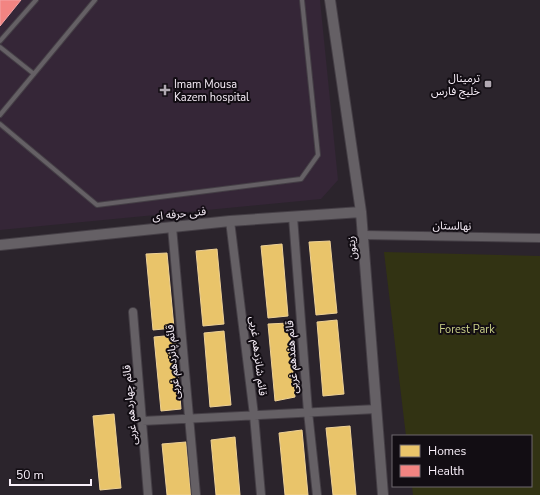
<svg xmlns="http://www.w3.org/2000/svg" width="540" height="495" viewBox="0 0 540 495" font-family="'Nunito Sans','Noto Sans Arabic',sans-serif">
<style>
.built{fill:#352637}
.green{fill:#323313}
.homes{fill:#e9c46a;stroke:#eed195}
.health{fill:#f28482;stroke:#f4a4a6}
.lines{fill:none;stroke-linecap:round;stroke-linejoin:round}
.service-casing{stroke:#453f46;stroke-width:6}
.minor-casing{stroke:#453f46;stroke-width:10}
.tertiary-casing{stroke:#453f46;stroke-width:12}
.service{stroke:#656065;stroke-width:4}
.minor{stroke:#656065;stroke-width:8}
.tertiary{stroke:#656065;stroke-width:10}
.poi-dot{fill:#b1a9b2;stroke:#120d13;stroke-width:1.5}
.labels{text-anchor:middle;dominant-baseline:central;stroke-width:4;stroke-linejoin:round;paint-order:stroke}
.poi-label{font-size:11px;fill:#f9f0fa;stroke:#120d13;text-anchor:end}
.street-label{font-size:11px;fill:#f9f0fa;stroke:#120d13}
.park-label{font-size:11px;fill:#ccd289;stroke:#120d13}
</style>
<rect width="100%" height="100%" fill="#2b242c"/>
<!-- built -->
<path class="built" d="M0,0H320L338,180L321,199L0,230Z"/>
<!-- green -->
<path class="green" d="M384,252L540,256V495H413L412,486H531V436H406Z"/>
<!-- homes -->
<path class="homes" d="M330,241L337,313L316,315L309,242Z
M282,244L288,316L268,318L261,246Z
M217,249L224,324L203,326L196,251Z
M167,253L174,328L153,330L146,254Z
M337,320L344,394L323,396L317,322Z
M289,323L295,397L275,401L268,324Z
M224,331L231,405L210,407L204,333Z
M175,335L181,409L161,411L154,337Z
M114,414L121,488L100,490L93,416Z
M350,426L356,495H333L326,428Z
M302,430L308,495H285L279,433Z
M235,437L240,495H216L211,440Z
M186,442L191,495H167L162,444Z"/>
<!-- health -->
<path class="health" d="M0,0H21L0,26Z"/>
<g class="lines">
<defs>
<path id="service" d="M0,41L36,0
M0,47L34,74
M0,115L95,0
M0,124L97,205L301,179L318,155L302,0"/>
<path id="minor" d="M293,217L308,412L317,495
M230,221L254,415L261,495
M172,227L196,495
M363,235L540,238
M133,312L148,495
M142,421L377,409"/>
<path id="tertiary" d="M330,0L361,212L383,495
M0,245L230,221L361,212"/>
</defs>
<!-- service casing -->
<use href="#service" class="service-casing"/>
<!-- minor casing -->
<use href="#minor" class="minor-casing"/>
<!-- tertiary casing -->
<use href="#tertiary" class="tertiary-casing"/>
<!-- service -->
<use href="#service" class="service"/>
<!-- minor -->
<use href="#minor" class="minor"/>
<!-- tertiary -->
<use href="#tertiary" class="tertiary"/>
</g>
<!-- markers -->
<g class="poi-dot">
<rect x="484" y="80" width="8" height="8" rx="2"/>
<path d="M163 84h4v4h4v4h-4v4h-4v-4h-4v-4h4z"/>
</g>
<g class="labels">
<!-- poi labels -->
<g class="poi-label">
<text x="480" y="78">ترمینال<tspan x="480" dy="13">خلیج فارس</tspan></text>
<text x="174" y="84" text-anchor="start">Imam Mousa<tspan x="174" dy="13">Kazem hospital</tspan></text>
</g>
<!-- street labels -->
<g class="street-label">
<text transform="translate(179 214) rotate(-6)">فنی حرفه ای</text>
<text transform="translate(452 226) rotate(1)">نهالستان</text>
<text transform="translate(352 248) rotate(-95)">زیتون</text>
<text transform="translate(258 356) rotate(83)">قائم شانزدهم غربی</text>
<text transform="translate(292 357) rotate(-94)">قائم هفدهم غربی</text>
<text transform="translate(173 362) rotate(-95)">قائم پانزدهم غربی</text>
<text transform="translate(130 405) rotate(-95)">قائم چهاردهم غربی</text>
</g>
<!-- park labels -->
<g class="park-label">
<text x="467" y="329">Forest Park</text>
</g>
</g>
<!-- legend -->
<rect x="392" y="435" width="140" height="52" fill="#120d13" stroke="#6e686f"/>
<rect x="400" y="445" width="20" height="12" fill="#e9c46a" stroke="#6e686f"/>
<text x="428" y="455" font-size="12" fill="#f9f0fa">Homes</text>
<rect x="400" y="465" width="20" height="12" fill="#f28482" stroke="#6e686f"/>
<text x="428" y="475" font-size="12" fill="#f9f0fa">Health</text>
<!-- scale -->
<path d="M10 479v6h81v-6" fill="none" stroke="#f9f0fa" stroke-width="2"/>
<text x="16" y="479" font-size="12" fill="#f9f0fa" stroke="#120d13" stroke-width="3" paint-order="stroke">50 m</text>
</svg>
